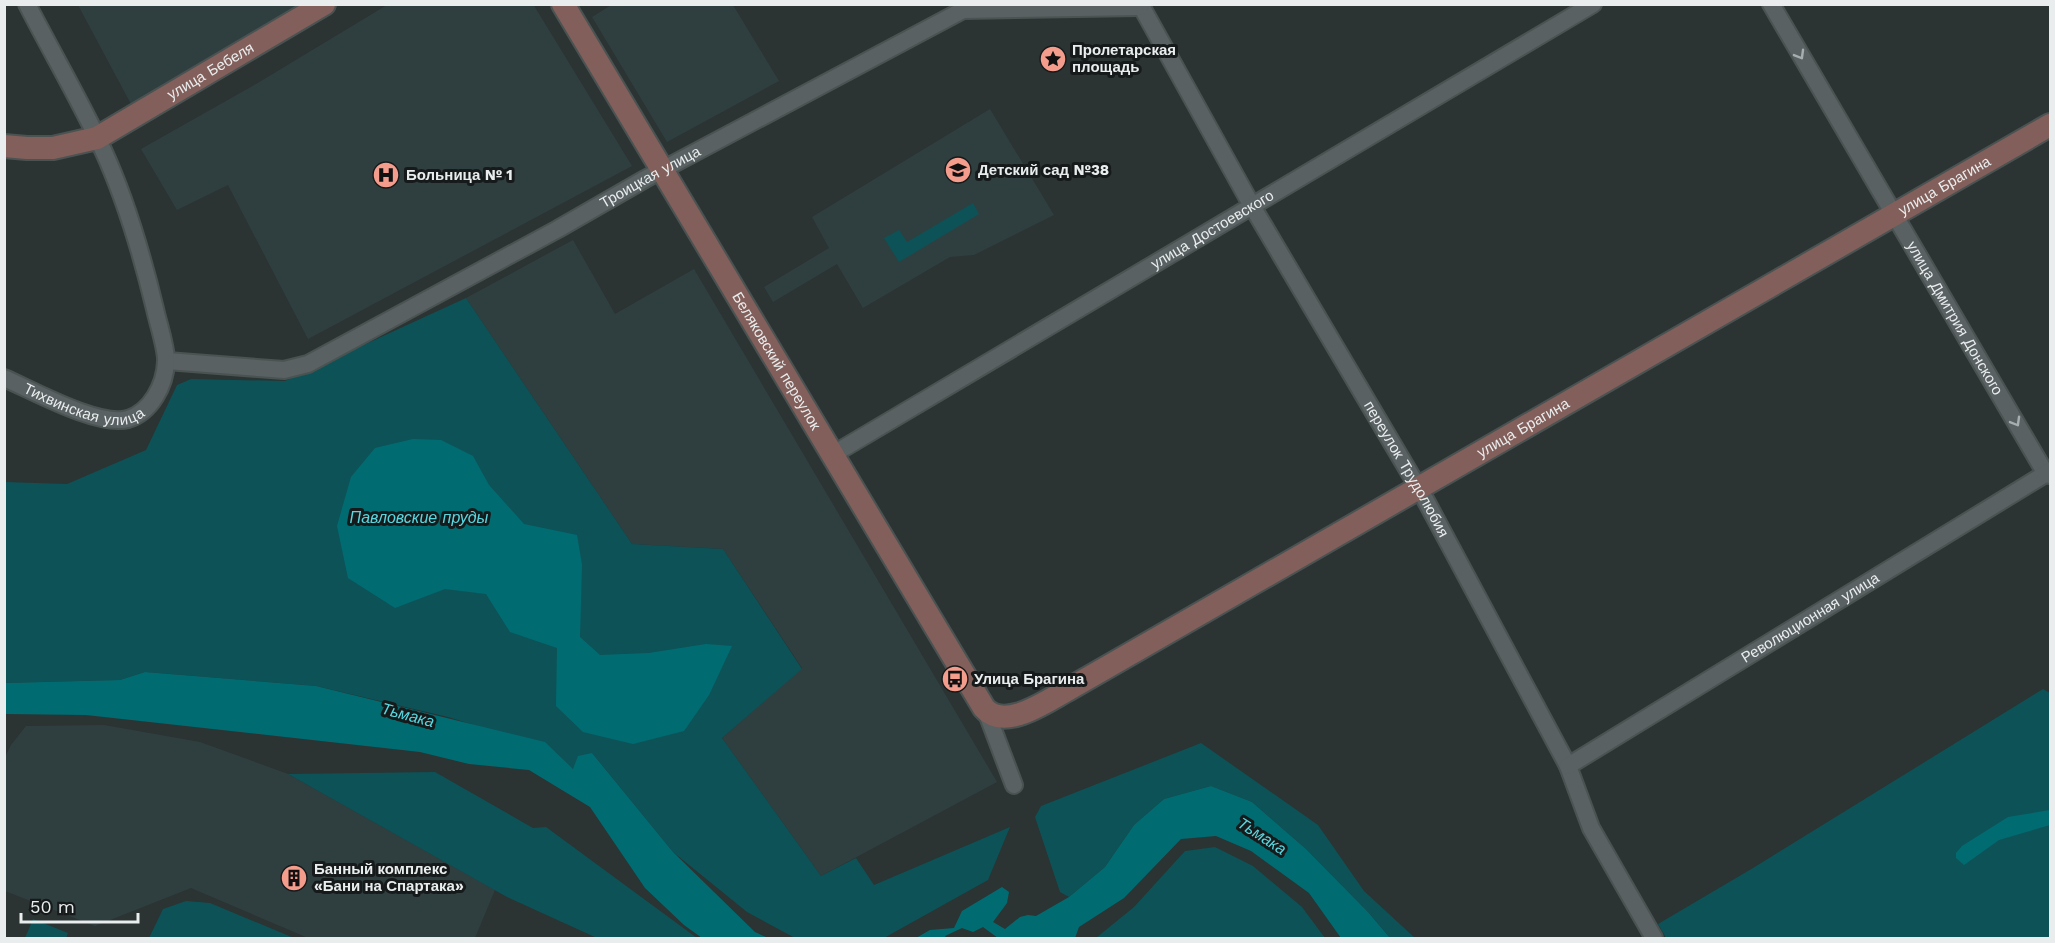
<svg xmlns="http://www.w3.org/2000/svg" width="2055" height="943" viewBox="0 0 2055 943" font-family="'Work Sans',sans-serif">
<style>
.built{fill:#2f3f40}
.green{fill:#0d5257}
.water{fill:#006c72}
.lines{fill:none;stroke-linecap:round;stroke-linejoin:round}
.street-casing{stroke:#4b5252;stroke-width:20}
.secondary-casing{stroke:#4b5252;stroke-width:26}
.street{stroke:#596162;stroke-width:16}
.secondary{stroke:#825f5a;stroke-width:22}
.oneway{stroke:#a8aeaf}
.labels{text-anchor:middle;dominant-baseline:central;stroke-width:6;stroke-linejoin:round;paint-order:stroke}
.poi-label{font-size:15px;font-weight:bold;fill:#e9edee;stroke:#171a1a;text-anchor:start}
.street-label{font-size:15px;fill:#e9edee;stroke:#171a1a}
.water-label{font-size:16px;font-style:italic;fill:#57d8e1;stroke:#171a1a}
</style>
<rect width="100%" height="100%" fill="#2b3333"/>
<!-- built -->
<path class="built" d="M533,4L632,166L308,339L228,185L177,210L141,149L256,84L387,5Z
M613,4L733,5L779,81L667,142L592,17Z
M78,5H298L132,106Z
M990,109L1054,215L974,255L950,257L863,308L837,264L773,302L764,287L829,248L812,217Z
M573,240L615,314L694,269L997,782L821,876L722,738L802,668L723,549L632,544L466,298Z
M104,725L200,742L288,774L495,890L475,938H308L191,888L95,926L5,891L4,759L11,745L26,726Z"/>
<!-- green -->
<path class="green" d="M973,203L979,214L899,262L884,238L899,230L907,242Z
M466,298L632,544L723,549L802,669L722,738L821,876L856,858L874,885L1010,827L988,880L884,938H795L747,912L673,852L592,753L573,769L474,725L448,717L316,686L145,672L120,680L5,683V482L67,484L146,450L177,385L191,379L285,381Z
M2043,689L2050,693V938H1666L1658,924L1753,868Z
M1201,743L1318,825L1364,891L1415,938H1390L1368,912L1306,849L1252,802L1211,786L1164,799L1134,825L1105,867L1069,897L1060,892L1035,817L1041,806Z
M435,772L533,828L546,827L697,938H597L507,897L288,774Z
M1215,847L1253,866L1302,907L1325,938H1096L1134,907L1185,851Z
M186,901L210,903L294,938H149L163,909Z
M33,919L68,933L66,938H25Z"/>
<!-- water -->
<path class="water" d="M413,439L441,440L473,456L489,485L524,524L577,535L582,565L580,637L600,655L649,653L706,644L732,646L709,695L684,731L633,744L583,732L556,706L557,648L510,632L486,594L445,589L395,608L348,578L337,526L351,477L375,448Z
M145,672L316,686L545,742L573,769L578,756L592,753L673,852L755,932L768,938H702L684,925L645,888L590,807L529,770L469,764L420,752L86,715L5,714V683L120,680Z
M1211,786L1252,802L1306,849L1368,912L1390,938H1341L1309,893L1251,851L1216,836L1181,839L1124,898L1079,927L1075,938H998L983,927L973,932L962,928L945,936L946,938H916L930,930L954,928L962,911L1002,887L1009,892L1007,903L993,922L1005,929L1020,917L1028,915L1036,916L1069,897L1105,867L1134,825L1164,799Z
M2050,810V825L1999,840L1964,865L1956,858V853L1962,846L2008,817Z"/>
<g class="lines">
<defs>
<g id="street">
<path id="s1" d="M1140,4L1252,206L1425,499L1568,766L1591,828L1654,938"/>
<path id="s2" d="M1771,4L2046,474L2050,475"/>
<path id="s3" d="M167,361L284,370L308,364L558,229L645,179L963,10L1140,7"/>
<path id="s4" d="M4,378C34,391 98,427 128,419C151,412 165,385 166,362C167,350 158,323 155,309C142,255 126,200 103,150C80,100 52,53 27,4"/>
<path id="s5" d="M832,455L1593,4"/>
<path d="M986,711L1014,785"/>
<path id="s6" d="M1568,766L2050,471"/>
</g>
<g id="secondary">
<path id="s7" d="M563,4L984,708C1005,732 1048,700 1069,689L2050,125"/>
<path id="s8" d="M4,146L27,148H53L97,138L324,4"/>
</g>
</defs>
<!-- street casing -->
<use href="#street" class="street-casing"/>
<!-- secondary casing -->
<use href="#secondary" class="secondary-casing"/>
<!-- street -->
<use href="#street" class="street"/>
<!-- secondary -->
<use href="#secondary" class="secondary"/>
</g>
<!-- one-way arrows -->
<defs><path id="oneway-chevron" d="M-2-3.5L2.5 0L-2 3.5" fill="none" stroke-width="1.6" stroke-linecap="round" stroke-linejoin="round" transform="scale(1.5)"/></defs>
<g class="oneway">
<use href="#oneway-chevron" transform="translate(1800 55) rotate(60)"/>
<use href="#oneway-chevron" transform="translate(2016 422) rotate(60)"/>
</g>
<!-- icons -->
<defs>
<symbol id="sight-disc" viewBox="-11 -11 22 22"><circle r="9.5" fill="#f49d8d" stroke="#171a1a"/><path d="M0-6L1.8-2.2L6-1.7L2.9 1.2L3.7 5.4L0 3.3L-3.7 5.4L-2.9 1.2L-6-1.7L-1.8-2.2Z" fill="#111"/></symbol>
<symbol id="school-disc" viewBox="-11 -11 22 22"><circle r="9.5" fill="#f49d8d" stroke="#171a1a"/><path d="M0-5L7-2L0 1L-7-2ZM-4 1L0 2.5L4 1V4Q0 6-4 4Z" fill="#111"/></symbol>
<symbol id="hospital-disc" viewBox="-11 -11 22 22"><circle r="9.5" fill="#f49d8d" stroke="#171a1a"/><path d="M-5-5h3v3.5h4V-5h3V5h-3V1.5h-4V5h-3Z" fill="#111"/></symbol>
<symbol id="bus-disc" viewBox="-11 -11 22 22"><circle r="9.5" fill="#f49d8d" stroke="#171a1a"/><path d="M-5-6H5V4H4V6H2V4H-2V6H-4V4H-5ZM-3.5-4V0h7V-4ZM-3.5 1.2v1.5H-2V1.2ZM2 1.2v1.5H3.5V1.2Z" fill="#111"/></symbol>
<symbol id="building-disc" viewBox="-11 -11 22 22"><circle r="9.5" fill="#f49d8d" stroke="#171a1a"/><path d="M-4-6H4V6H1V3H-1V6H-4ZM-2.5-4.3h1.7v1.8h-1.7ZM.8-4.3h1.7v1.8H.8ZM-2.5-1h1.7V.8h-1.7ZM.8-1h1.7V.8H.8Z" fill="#111"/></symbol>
</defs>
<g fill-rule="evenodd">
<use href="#sight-disc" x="1038" y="44" width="30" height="30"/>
<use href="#school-disc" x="943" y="155" width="30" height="30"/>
<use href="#hospital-disc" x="371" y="160" width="30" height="30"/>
<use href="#bus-disc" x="940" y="664" width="30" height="30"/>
<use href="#building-disc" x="279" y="863" width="30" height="30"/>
</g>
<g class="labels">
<!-- poi labels -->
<g class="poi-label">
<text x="1072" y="50">Пролетарская<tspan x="1072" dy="17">площадь</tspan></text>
<text x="978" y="170">Детский сад №38</text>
<text x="406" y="175">Больница № 1</text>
<text x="974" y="679">Улица Брагина</text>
<text x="314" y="869">Банный комплекс<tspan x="314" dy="17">«Бани на Спартака»</tspan></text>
</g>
<!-- street labels -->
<g class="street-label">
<text stroke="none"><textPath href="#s8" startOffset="226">улица Бебеля</textPath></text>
<text stroke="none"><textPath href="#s3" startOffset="532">Троицкая улица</textPath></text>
<text stroke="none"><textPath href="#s7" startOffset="1924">улица Брагина</textPath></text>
<text stroke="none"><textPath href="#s5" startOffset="442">улица Достоевского</textPath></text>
<text stroke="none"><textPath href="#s2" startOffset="364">улица Дмитрия Донского</textPath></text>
<text stroke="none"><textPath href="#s7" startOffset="416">Беляковский переулок</textPath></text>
<text stroke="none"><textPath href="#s4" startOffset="86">Тихвинская улица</textPath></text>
<text stroke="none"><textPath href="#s7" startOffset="1438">улица Брагина</textPath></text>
<text stroke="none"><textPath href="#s1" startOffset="536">переулок Трудолюбия</textPath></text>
<text stroke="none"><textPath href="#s6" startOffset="284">Революционная улица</textPath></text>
</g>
<!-- water labels -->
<g class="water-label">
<text x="419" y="517">Павловские пруды</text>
<text transform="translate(408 715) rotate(15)">Тьмака</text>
<text transform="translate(1262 836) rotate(33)">Тьмака</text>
</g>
</g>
<!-- border -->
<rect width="2055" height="943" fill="none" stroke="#e9edee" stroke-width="12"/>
<!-- scale -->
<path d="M21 913v9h117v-9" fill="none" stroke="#e9edee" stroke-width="3"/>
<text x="30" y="913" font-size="18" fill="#e9edee" stroke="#171a1a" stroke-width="4.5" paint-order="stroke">50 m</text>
</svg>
